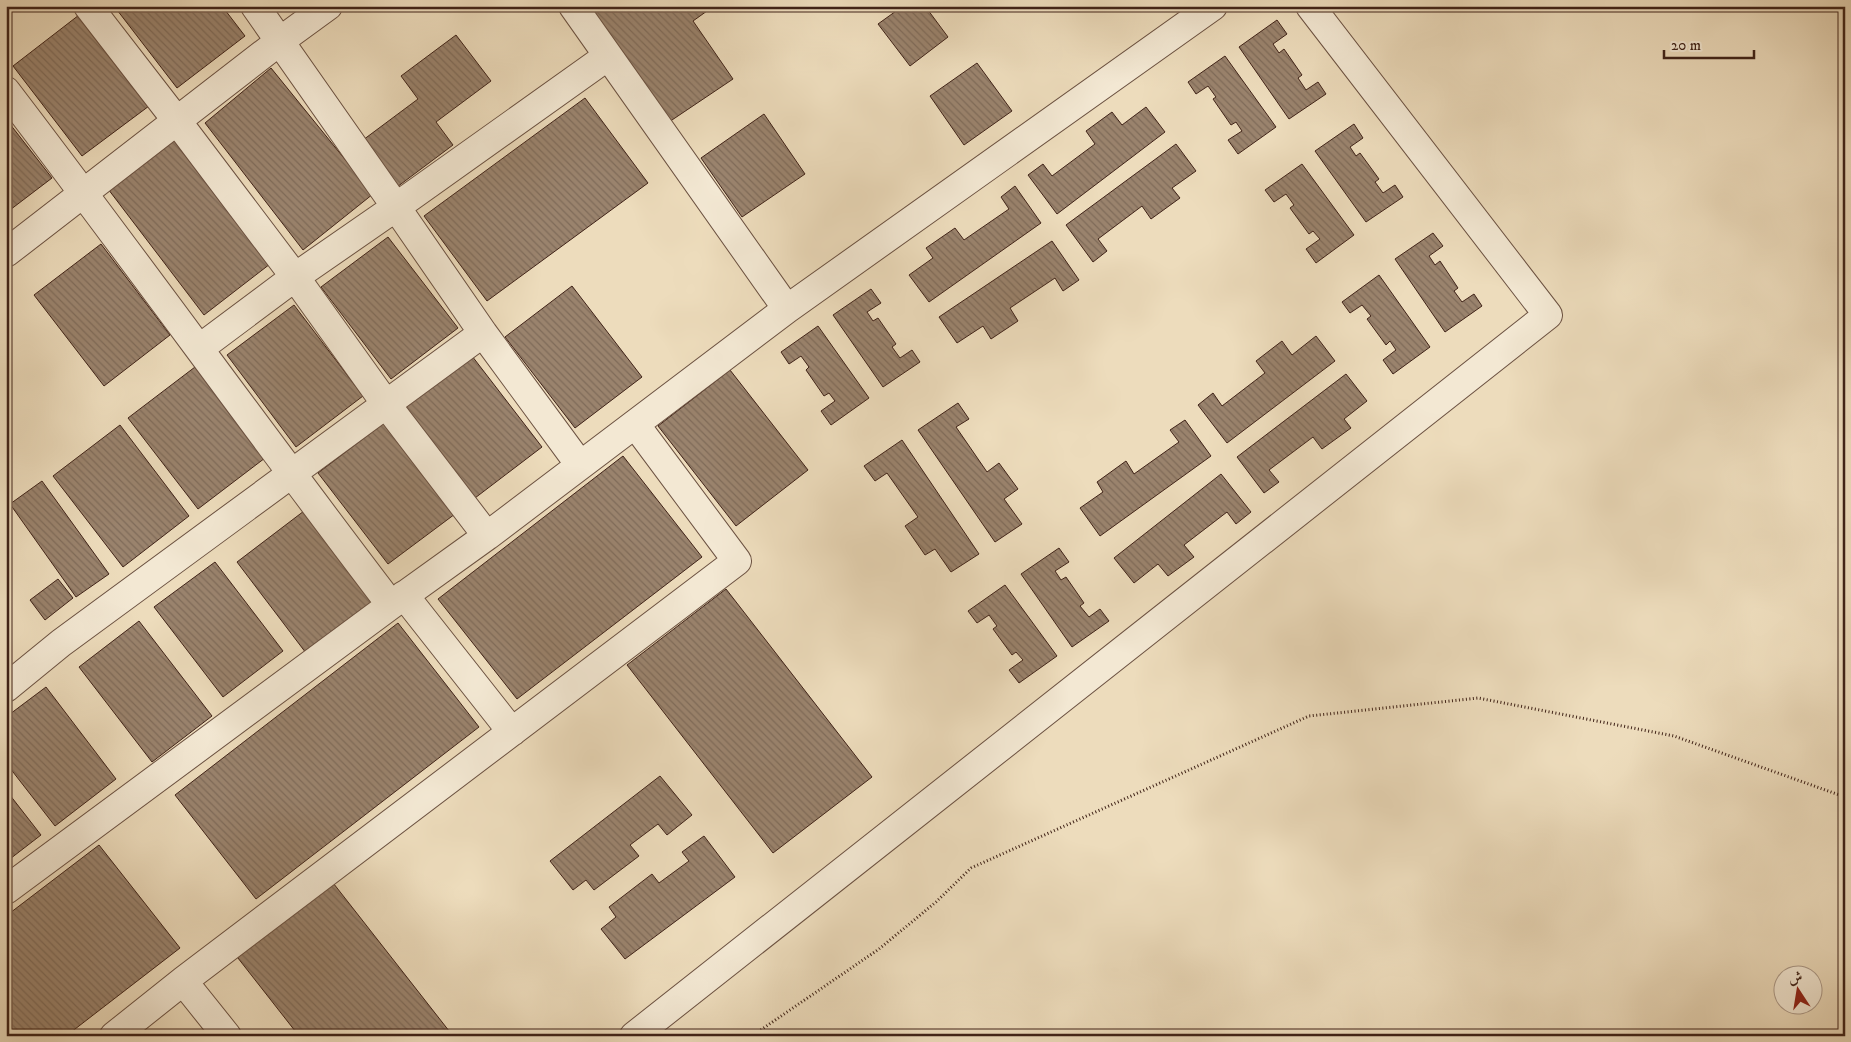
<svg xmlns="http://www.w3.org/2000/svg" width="1851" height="1042" viewBox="0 0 1851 1042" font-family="'IM FELL DW Pica',Amiri,serif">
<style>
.building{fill:url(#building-back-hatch);stroke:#402318}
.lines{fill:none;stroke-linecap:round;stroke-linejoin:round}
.minor-casing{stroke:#6b5141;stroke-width:30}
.path{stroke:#402318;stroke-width:3;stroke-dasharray:1 2.5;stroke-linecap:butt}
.minor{stroke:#f3e8d3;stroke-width:28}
</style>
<defs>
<pattern id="building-back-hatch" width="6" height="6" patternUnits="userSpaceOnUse" patternTransform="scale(1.25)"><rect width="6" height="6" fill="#9a836d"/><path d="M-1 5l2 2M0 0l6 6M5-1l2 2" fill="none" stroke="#7f6b59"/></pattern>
</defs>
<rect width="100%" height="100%" fill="#eddcbc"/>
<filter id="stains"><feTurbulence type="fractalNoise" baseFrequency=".004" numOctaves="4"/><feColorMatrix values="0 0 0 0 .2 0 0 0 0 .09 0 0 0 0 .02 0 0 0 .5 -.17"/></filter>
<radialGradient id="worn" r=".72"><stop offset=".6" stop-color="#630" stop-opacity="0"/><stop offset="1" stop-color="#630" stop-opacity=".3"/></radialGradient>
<!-- building -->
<path class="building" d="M114,6H222L245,36L177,88Z
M602,6H714L693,21L733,79L669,122L593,12Z
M903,6H925L948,37L910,66L878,24Z
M79,15L149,106L82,156L13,66Z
M1277,20L1287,34L1273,44L1279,53L1284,49L1302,75L1298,78L1306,90L1318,82L1326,94L1289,119L1239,47Z
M456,35L491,81L436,122L453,145L397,187L363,140L418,99L401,76Z
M1225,56L1276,127L1238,154L1228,140L1242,131L1236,122L1231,125L1213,99L1216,97L1208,86L1196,94L1188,82Z
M977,63L1012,111L964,145L930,96Z
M271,68L373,194L303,250L205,123Z
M585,98L648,183L487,301L424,216Z
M1146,107L1165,132L1057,214L1028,175L1043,164L1052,176L1095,144L1086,131L1112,112L1122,125Z
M764,114L805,174L742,217L701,158Z
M6,119L52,178L6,213Z
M1354,124L1363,138L1350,147L1356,156L1360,153L1379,179L1375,182L1383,193L1395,185L1403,197L1366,222L1315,151Z
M171,134L270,264L204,315L105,185Z
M1176,144L1196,171L1172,188L1180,198L1151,219L1142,206L1098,239L1107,251L1093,262L1066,225Z
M1302,164L1354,235L1316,263L1306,249L1320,239L1313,231L1309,234L1290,208L1294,205L1286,194L1274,202L1265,190Z
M1015,186L1041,223L929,302L909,275L933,258L926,248L955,228L964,240L1009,209L1001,197Z
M1433,233L1443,246L1429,256L1435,265L1440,261L1458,288L1454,291L1462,302L1474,294L1482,306L1445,332L1395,259Z
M388,237L458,328L391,379L321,287Z
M1052,241L1079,280L1063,291L1055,278L1010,308L1018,321L991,339L983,326L957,343L939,317Z
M101,244L170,335L104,386L34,295Z
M1379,275L1430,347L1393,374L1383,360L1396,350L1390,341L1386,345L1367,319L1371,316L1362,305L1350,313L1342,302Z
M572,286L642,377L575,428L505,337Z
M871,289L881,303L867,312L873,321L878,318L896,344L892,347L900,358L912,350L920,362L883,387L833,315Z
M294,305L363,396L296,447L227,355Z
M818,326L869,398L831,425L821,411L835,401L829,393L824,396L806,370L809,367L801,356L789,364L781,352Z
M1316,336L1335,361L1227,443L1198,405L1213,393L1222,406L1265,373L1256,361L1282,341L1292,355Z
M472,356L542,447L475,498L405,407Z
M195,367L265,458L198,509L128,418Z
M730,370L808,470L736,526L658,426Z
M1346,374L1367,401L1344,419L1351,428L1322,449L1313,437L1269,470L1279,482L1264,493L1237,457Z
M958,403L969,419L956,427L987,472L999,463L1018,489L1004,499L1022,524L995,542L918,430Z
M1185,420L1211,456L1100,536L1080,508L1103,492L1097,482L1126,461L1134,474L1179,442L1170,430Z
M385,422L455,514L388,564L318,473Z
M120,425L189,516L123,567L53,476Z
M902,440L979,554L951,572L935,549L925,555L905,526L918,517L887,473L875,481L864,466Z
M623,456L702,557L517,699L438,599Z
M1221,474L1251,512L1236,524L1227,512L1184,545L1194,557L1168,576L1158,564L1134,583L1114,558Z
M42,481L109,574L76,597L10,504Z
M304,511L373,602L306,653L237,562Z
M1059,548L1069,562L1055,571L1061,580L1066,577L1084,603L1080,606L1089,617L1100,609L1109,621L1072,647L1021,574Z
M215,562L283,651L223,697L154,607Z
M58,579L73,598L45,620L30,600Z
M1005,585L1057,656L1019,683L1009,670L1023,660L1016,652L1012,655L993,629L997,626L989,615L977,623L968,611Z
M726,589L872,777L773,853L627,665Z
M139,621L212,716L152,762L79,667Z
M398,623L479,727L256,899L175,795Z
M46,687L116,779L55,826L6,763V717Z
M660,776L692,815L667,835L658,824L630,845L639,856L594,890L586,880L573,890L550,861Z
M6,790L41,835L6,862Z
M704,836L735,877L625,959L601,929L616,917L609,907L652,874L659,883L689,861L682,852Z
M99,845L180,948L66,1036H10L6,1031V916Z
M330,879L453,1036H299L234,953Z
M141,1024L151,1036H126Z"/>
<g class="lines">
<defs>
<path id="minor" d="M88,6L177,121L295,277L386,404L487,536
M573,6L787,309
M6,91C136,261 261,435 391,605
M6,253L280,41L328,6
M483,333L396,207L608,56
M200,348L295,277L396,207L255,6
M635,424L787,309L1213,6
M404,595L512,732
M6,688L61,643L483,333L580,465
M6,890L391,605L487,536L635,424L737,561L183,981L114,1036
M183,981L227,1036
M634,1036L1548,315L1310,6"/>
</defs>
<!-- minor casing -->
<use href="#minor" class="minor-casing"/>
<!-- path -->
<path class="path" d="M752,1036L879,949L936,902L971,868L1309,716L1478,698L1674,736L1845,797"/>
<!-- minor -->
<use href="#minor" class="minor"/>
</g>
<!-- margin -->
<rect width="1851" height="1042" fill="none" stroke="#eddcbc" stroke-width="25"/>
<rect x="8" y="8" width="1836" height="1027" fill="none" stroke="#402318" stroke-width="2.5"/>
<rect x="12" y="12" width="1826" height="1017" fill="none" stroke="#402318"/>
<!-- north arrow -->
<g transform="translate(1798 990) rotate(348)"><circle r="24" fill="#f3e8d3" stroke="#ab9988"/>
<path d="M0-4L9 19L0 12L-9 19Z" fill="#8f2418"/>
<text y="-8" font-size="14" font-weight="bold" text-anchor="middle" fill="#402318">ش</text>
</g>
<!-- scale -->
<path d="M1664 50v8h90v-8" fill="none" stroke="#402318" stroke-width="2.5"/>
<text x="1671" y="50" font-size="15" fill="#402318" stroke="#f3e8d3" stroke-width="4" paint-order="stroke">20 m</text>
<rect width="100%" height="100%" filter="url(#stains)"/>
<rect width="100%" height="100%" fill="url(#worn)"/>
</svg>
